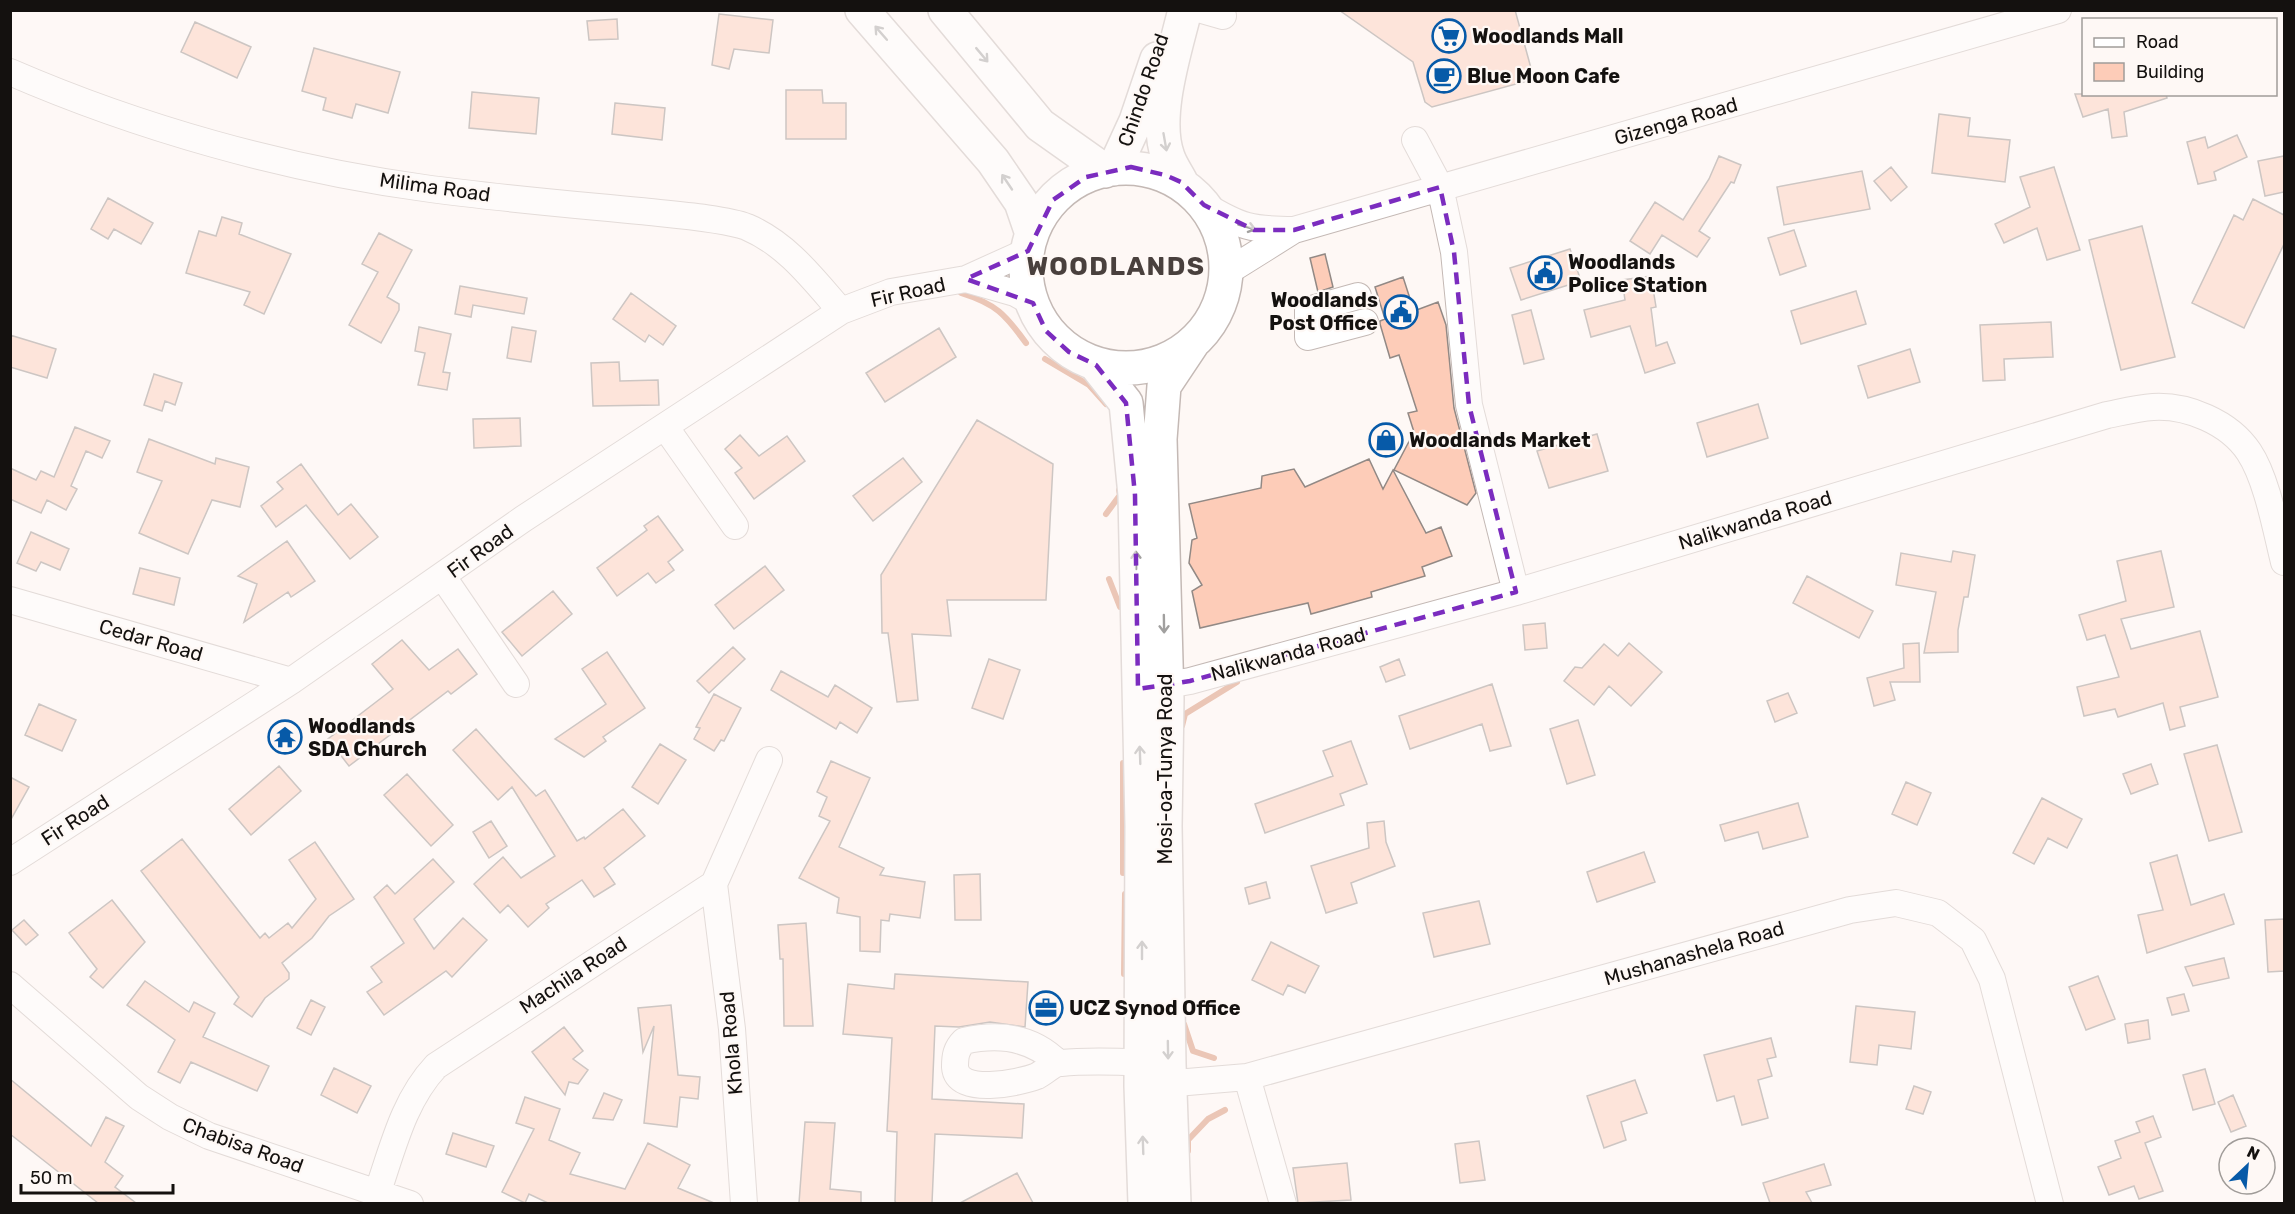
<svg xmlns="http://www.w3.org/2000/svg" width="2295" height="1214" viewBox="0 0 2295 1214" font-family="Rubik,sans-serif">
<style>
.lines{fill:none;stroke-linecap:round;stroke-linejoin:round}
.stream{stroke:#d48969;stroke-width:6}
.building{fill:#fdccb8;stroke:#928985;stroke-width:1.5}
.minor-casing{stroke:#c4b9b5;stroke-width:28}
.major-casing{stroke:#c4b9b5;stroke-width:36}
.minor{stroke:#fff;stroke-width:26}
.major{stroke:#fff;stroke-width:33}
.oneway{stroke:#a1a09f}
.marked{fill:none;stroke:#7b2cbf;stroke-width:4.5;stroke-dasharray:12 8;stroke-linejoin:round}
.labels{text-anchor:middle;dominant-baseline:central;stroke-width:4.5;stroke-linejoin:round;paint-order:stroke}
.poi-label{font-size:20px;font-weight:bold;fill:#14110f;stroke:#fef8f5;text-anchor:start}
.street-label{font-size:20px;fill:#14110f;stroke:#fef8f5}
.district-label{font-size:26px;font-weight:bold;letter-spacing:1.5px;fill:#49403d;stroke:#fef8f5}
</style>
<rect width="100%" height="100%" fill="#fef8f5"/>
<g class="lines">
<!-- stream -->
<path class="stream" d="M961,293C996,304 1005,314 1026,343
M1045,359L1089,385L1106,404
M1106,514L1120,495L1119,490
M1109,579L1120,607
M1182,726L1185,714L1237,682
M1123,873V763
M1124,974L1125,894
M1184,1024L1193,1051L1214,1058
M1188,1151V1140L1208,1119L1225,1110"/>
</g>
<!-- building -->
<path class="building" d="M1339,10H1515L1534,79L1432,107L1425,102L1413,62Z
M719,14L773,20L769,53L734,49L729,69L712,65Z
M617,19L618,39L589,40L587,21Z
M195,22L251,47L237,78L181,52Z
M314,48L400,72L388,113L356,104L352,118L323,110L326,98L302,91Z
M786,90H822L823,103H846V139H786Z
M472,92L539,98L536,134L469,128Z
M2075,94H2166L2167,98L2124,112L2127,136L2112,138L2108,109L2083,117Z
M615,103L665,108L662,140L612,134Z
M1939,114L1970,118L1968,136L2010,140L2005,182L1932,173Z
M2237,135L2247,157L2214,172L2216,180L2198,184L2187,142L2205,137L2208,148Z
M1719,156L1741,165L1734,183L1731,182L1699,231L1710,238L1697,257L1662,235L1650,254L1630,241L1655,202L1683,220L1709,179Z
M2284,156V192L2265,196L2258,161Z
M1891,167L1907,187L1891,201L1874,181Z
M2054,167L2080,250L2047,260L2037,228L2004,243L1995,224L2030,207L2020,177Z
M1862,171L1870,209L1784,225L1777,187Z
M108,198L153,223L141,244L114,229L108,239L91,229Z
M2253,199L2284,215V244L2244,328L2192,303L2234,215L2243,220Z
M222,217L242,223L239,234L291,254L264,314L244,305L250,292L186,273L199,231L216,236Z
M2142,226L2175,357L2121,370L2089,240Z
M1794,230L1806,266L1780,275L1768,238Z
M379,233L412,250L387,297L399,304V310L381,343L349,325L378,272L362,264Z
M1570,249L1581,281L1521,300L1510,268Z
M1325,254L1333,287L1318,292L1310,258Z
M1651,276L1656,307L1651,308L1656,346L1667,342L1675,363L1645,373L1630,326L1591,337L1584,310L1625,300L1622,280Z
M1403,277L1414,311L1438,302L1446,325L1454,408L1476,493L1467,505L1394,470L1414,432L1408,413L1417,411L1399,355L1390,358L1380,324V321L1385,319L1375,287Z
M460,286L527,298L524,314L473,305L471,317L455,314Z
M1856,291L1866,324L1801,344L1791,311Z
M631,293L676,326L663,345L649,335L645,342L613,319Z
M1531,310L1544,359L1524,364L1512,315Z
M2051,322L2053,357L2004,359L2005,380L1983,381L1980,325Z
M419,327L451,334L443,372L450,373L447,390L418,385L425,353L415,351Z
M512,327L536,331L531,362L507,358Z
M939,328L956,357L885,402L866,373Z
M10,335L56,349L47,378L10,367Z
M1910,349L1920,382L1868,398L1858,366Z
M619,362L620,381L658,380L659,405L593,406L591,363Z
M154,374L182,383L175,405L165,401L162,411L144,405Z
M1758,404L1768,438L1707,457L1697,423Z
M520,418L521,446L474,448L473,419Z
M977,420L1053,464L1046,600H947L951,636L912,634L918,700L897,702L888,633H882L881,575Z
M75,427L110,441L102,458L86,451L71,486L77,489L66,510L47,500L41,513L10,499V468L36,480L41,471L54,477Z
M1597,434L1608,471L1549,488L1537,451Z
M740,435L759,456L787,436L805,461L754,499L735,473L742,468L725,449Z
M149,439L215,464L216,458L249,467L240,507L212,500L188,554L139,533L162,481L137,472Z
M903,458L922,482L873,521L853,496Z
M1369,459L1383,489L1393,470L1426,533L1441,527L1452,556L1422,567L1425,576L1371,592L1372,597L1311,614L1308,603L1200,628L1192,591L1202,585L1189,563L1192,540L1197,538L1189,504L1261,488L1262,476L1294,469L1305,487Z
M301,464L338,515L351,504L378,537L350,559L306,505L276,527L261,506L283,489L277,482Z
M658,516L683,550L668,562L674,570L656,583L648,573L617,596L597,568L647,530L644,526Z
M31,532L69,549L60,570L41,562L36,571L17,563Z
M287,541L315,581L291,597L288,592L244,622L257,584L238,576Z
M1953,551L1975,555L1968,597H1964L1958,630V652L1924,653L1936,592L1896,585L1901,553L1951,562Z
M2161,551L2174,607L2121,619L2131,649L2200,631L2218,697L2180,707L2185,726L2170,730L2163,703L2118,717L2115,709L2084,716L2077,687L2119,677L2105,635L2087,640L2079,615L2126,601L2117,561Z
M765,566L784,590L734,629L715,605Z
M140,568L180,578L174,605L133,594Z
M1807,576L1873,611L1859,638L1793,603Z
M553,591L572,614L522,656L502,632Z
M1545,623L1547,648L1525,650L1523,625Z
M402,640L429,670L458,649L477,674L451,694L448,691L349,766L328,739L393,689L372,664Z
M1629,643L1662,672L1631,706L1609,686L1594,705L1564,681L1575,667L1582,668L1604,644L1618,656Z
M1919,643L1920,682H1890L1895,700L1874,706L1867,678L1904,668L1903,644Z
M733,647L745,659L709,693L697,681Z
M607,652L645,708L603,737L606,741L584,757L555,739L606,704L582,669Z
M989,659L1020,670L1003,719L972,708Z
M1399,659L1405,675L1386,682L1380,667Z
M781,671L828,697L835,685L872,708L857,733L840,722L836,729L771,690Z
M1492,684L1511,746L1490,751L1482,724L1410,749L1399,716Z
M1788,693L1797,713L1775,722L1767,701Z
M714,694L741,708L724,741L721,740L714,751L694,739L700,728L696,727Z
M39,704L76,720L62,751L25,735Z
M1578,720L1595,775L1567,784L1550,729Z
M476,729L536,796L545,790L577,841L584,837L585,839L623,809L645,836L604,868L615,884L594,897L582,880L546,904L549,908L528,927L508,905L500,913L474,884L503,857L521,878L555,856L512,787L498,800L453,750Z
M1351,741L1367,784L1340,794L1344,805L1265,833L1255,804L1333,776L1323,751Z
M660,744L686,760L658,804L632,787Z
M2217,745L2242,832L2209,841L2184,754Z
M831,761L870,778L839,847L884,868L880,875L925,882L920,918L890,914L889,921L881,920L880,952L860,951V917L837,913L839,898L799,878L830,821L819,816L827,797L817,792Z
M2151,764L2158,784L2131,794L2123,774Z
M279,766L301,791L251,835L229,809Z
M407,774L453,825L431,846L384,795Z
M10,777L29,787L10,821Z
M1906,782L1931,793L1917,825L1892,814Z
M2042,798L2082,819L2067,848L2048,838L2034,864L2013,853Z
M1798,803L1808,837L1763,849L1758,832L1725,841L1720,825Z
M491,821L507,846L489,858L473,832Z
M1384,821L1386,842L1395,866L1351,883L1357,903L1326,913L1311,866L1369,848L1367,823Z
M182,839L260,938L265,933L269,938L288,923L292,928L316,899L289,860L315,842L354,899L329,916L312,938L282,963L289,973V979L265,998L252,1017L234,1004L239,997L141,871Z
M1644,852L1655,882L1597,902L1587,872Z
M2177,855L2191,905L2224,894L2234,924L2147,953L2138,915L2163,910L2150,863Z
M433,859L454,882L414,919L434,949L463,918L487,940L452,977L446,971L384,1015L367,992L382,982L371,967L404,943L374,897L387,885L395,894Z
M980,874L981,920H955L954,875Z
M1266,882L1270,898L1249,904L1245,888Z
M112,900L145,942L103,988L90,977L97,969L69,933Z
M1479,901L1490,944L1434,957L1423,913Z
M2284,919V971L2268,972L2265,920Z
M24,920L38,935L26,945L12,930Z
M806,923L813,1026H784L783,959H780L778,925Z
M1271,942L1319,966L1305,993L1288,985L1283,995L1252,980Z
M2224,958L2229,978L2193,986L2185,967Z
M895,974L1028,982L1025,1027L990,1022L959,1027L935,1026L932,1099L1024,1104L1022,1138L935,1134L932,1203H896L895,1201L897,1132L887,1131L892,1038L843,1034L848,984L894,989Z
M2098,976L2115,1019L2086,1030L2069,987Z
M145,981L189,1012L194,1002L215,1013L203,1037L269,1066L257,1091L191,1062L180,1083L158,1072L175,1040L127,1005Z
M2184,994L2189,1011L2172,1015L2167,998Z
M311,1000L325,1007L311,1035L297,1028Z
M671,1005L678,1075L700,1077L698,1099L680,1097L677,1127L644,1123L654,1026L643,1052L638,1008Z
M1856,1006L1915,1012L1911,1049L1879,1045L1877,1065L1850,1062Z
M2148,1020L2150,1039L2128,1043L2125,1024Z
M564,1027L583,1051L573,1059L588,1070L578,1084L569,1082L565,1095L532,1052Z
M1771,1038L1776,1057L1767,1059L1772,1076L1758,1080L1768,1118L1742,1125L1734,1096L1717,1101L1704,1055Z
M334,1068L371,1086L357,1113L321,1095Z
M2205,1069L2215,1104L2193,1110L2183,1075Z
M10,1079L91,1146L106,1117L124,1126L105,1162L123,1176L115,1187L136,1203H98L10,1134Z
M1635,1080L1647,1113L1621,1122L1626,1140L1604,1148L1587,1096Z
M1914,1086L1931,1092L1923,1114L1906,1109Z
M604,1093L622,1100L613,1120L593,1118Z
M2233,1095L2246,1126L2231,1132L2218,1102Z
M525,1097L560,1109L549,1140L580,1153L570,1174L625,1189L648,1143L690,1165L678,1188L714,1203H548L529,1194L525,1203L502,1192L534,1129L516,1123Z
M2153,1116L2161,1137L2145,1143L2163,1191L2139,1199L2134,1186L2109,1195L2098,1167L2121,1158L2115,1141L2140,1132L2136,1122Z
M805,1122L835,1123L830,1189L861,1192V1203H799Z
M453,1133L494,1146L486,1167L446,1154Z
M1479,1141L1485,1180L1460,1183L1455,1144Z
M1347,1163L1351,1200L1298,1203L1293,1168Z
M1824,1164L1831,1185L1806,1192L1812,1203H1770L1763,1183Z
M1017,1173L1033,1203H960Z"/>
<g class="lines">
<defs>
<path id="minor" d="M1202,10L1223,16
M10,72C139,128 285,169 424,188C495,198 568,204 640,211C666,214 724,218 747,227C787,244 813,279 841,311
M1415,140L1440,187L1454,252L1469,405L1516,592
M1204,205C1240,227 1252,230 1294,230
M1227,272L1294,230L2058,10
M966,279L1015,293L1033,303
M1358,296L1308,310V337L1365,322
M666,428L735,526
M443,577L516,684
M10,600L291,681
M1150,688L1190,681L1516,592L2107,415C2122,412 2138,408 2153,407C2187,405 2229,422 2249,452C2267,479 2276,530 2284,562
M10,862L291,681L523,519L841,311L891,292L966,279L1028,251
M714,884L732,1029L744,1204
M10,985L139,1097L170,1117L209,1136L410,1204
M1058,1063C1032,1037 999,1033 964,1041C956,1049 955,1056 955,1067C957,1096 1019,1083 1037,1076C1045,1072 1053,1063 1061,1063C1088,1060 1115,1062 1141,1062
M1247,1077L1283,1204
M1152,1085L1247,1077L1850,910L1896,903L1938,913L1973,940L1992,979L2050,1204
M378,1191C393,1147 404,1100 436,1066L714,884L769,760"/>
<path id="major" d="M862,10L993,161L1021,202L1032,234
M945,10L1040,125L1105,171
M1026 268a100 100 0 1 1 200 0a100 100 0 1 1-200 0Z
M1114,169L1136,121L1157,59
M1181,182C1177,174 1171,166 1168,157C1153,117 1175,51 1185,10
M1096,365L1126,403L1135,495L1142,826L1141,1086L1145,1204
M1174,1204L1169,1064L1165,826L1167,699L1160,439L1164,386L1192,344"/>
</defs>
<!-- minor casing -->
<use href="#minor" class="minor-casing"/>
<!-- major casing -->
<use href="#major" class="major-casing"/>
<!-- minor -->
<use href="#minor" class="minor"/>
<!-- major -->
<use href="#major" class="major"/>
</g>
<!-- one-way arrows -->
<defs><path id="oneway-shaft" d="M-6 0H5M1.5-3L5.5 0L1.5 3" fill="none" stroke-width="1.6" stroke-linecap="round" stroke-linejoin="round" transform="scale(1.5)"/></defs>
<g class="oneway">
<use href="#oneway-shaft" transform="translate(881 33) rotate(-131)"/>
<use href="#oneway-shaft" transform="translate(982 55) rotate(50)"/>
<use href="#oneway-shaft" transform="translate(1165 142) rotate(80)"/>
<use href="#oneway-shaft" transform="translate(1007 182) rotate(-124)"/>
<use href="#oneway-shaft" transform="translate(1247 227) rotate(16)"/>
<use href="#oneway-shaft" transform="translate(1136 560) rotate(-91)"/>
<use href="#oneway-shaft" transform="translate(1164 624) rotate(89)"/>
<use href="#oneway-shaft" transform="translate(1140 755) rotate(-92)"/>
<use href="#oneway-shaft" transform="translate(1142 950) rotate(-90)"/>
<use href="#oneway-shaft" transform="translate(1168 1050) rotate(89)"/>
<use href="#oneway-shaft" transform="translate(1143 1145) rotate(-92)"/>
</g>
<!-- marked area -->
<path d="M0 0H2295V1214H0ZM1131,167L1165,175L1181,182L1204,205L1254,230H1294L1440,187L1454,252L1469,405L1516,592L1190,681L1138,689L1135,495L1126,403L1096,365L1069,352L1046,331L1033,303L966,279L1028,251L1053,200L1086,177Z" fill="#fef8f5" fill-opacity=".55" fill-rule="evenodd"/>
<path class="marked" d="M1131,167L1165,175L1181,182L1204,205L1254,230H1294L1440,187L1454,252L1469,405L1516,592L1190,681L1138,689L1135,495L1126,403L1096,365L1069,352L1046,331L1033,303L966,279L1028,251L1053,200L1086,177Z"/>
<!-- icons -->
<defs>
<symbol id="supermarket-ring" viewBox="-11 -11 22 22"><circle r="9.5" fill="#fef8f5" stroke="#075aa8" stroke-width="1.5"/><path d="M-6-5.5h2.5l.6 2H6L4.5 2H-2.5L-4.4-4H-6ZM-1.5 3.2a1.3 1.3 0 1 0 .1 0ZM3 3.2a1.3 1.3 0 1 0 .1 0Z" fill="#075aa8"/></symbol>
<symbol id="cafe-ring" viewBox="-11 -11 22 22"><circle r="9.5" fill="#fef8f5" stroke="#075aa8" stroke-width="1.5"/><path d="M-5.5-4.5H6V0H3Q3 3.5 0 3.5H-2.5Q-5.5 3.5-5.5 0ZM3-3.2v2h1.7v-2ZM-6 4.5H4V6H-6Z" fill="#075aa8"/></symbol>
<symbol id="civic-ring" viewBox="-11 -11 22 22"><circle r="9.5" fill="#fef8f5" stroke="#075aa8" stroke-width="1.5"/><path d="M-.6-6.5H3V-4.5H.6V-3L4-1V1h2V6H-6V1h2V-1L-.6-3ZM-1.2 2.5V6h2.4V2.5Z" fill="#075aa8"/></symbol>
<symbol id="shop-ring" viewBox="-11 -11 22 22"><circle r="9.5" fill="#fef8f5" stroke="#075aa8" stroke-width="1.5"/><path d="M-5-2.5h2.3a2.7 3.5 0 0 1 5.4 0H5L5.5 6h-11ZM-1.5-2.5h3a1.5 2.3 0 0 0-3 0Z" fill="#075aa8"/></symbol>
<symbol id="temple-ring" viewBox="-11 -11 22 22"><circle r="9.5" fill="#fef8f5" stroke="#075aa8" stroke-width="1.5"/><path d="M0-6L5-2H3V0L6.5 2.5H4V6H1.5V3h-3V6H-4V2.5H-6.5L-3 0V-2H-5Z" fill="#075aa8"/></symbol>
<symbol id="office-ring" viewBox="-11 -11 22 22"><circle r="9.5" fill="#fef8f5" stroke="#075aa8" stroke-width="1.5"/><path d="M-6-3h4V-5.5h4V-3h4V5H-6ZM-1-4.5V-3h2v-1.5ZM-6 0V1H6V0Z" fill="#075aa8"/></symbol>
</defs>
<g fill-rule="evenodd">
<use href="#supermarket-ring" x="1430" y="17" width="38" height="38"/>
<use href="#cafe-ring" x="1425" y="57" width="38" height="38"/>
<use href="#civic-ring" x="1526" y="254" width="38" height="38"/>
<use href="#civic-ring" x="1382" y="293" width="38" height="38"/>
<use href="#shop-ring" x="1367" y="421" width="38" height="38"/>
<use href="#temple-ring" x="266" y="718" width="38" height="38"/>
<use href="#office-ring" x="1027" y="989" width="38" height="38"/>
</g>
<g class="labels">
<!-- poi labels -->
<g class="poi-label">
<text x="1472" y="36">Woodlands Mall</text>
<text x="1467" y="76">Blue Moon Cafe</text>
<text x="1568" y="262">Woodlands<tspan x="1568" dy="23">Police Station</tspan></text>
<text x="1378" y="300" text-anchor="end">Woodlands<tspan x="1378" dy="23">Post Office</tspan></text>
<text x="1409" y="440">Woodlands Market</text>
<text x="308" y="726">Woodlands<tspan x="308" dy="23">SDA Church</tspan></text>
<text x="1069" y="1008">UCZ Synod Office</text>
</g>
<!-- street labels -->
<g class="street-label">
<text transform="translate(1143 90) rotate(-71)">Chindo Road</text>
<text transform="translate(1676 121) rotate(-16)">Gizenga Road</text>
<text transform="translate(435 187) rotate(8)">Milima Road</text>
<text transform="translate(908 292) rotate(-13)">Fir Road</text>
<text transform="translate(1755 520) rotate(-17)">Nalikwanda Road</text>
<text transform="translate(480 551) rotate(-36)">Fir Road</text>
<text transform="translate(151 640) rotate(16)">Cedar Road</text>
<text transform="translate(1288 654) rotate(-15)">Nalikwanda Road</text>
<text transform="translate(1165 769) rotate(-90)">Mosi-oa-Tunya Road</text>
<text transform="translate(75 820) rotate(-33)">Fir Road</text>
<text transform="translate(1694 953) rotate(-16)">Mushanashela Road</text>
<text transform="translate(573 975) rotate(-33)">Machila Road</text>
<text transform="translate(731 1043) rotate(-95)">Khola Road</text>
<text transform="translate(243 1145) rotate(20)">Chabisa Road</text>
</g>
<!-- district labels -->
<g class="district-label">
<text x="1116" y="266">WOODLANDS</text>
</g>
</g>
<!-- border -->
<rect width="2295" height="1214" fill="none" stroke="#14110f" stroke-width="24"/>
<!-- legend -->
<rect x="2082" y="18" width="195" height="78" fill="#fef8f5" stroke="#a09c99" stroke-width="1.5"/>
<rect x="2094" y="38" width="30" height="9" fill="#ffffff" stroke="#a09c99" stroke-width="1.5"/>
<text x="2136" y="48" font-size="18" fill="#14110f">Road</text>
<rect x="2094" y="63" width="30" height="18" fill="#fdccb8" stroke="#a09c99" stroke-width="1.5"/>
<text x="2136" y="78" font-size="18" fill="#14110f">Building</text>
<!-- north arrow -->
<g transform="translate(2247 1166) rotate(26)"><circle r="28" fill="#fef8f5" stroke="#a09c99" stroke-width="1.5"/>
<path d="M0-4.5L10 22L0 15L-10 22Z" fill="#075aa8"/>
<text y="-9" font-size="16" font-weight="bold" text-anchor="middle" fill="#14110f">N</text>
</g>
<!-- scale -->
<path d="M21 1184v9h152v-9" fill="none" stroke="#14110f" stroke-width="3"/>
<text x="30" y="1184" font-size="18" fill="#14110f" stroke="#fef8f5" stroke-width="4.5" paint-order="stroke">50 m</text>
</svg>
